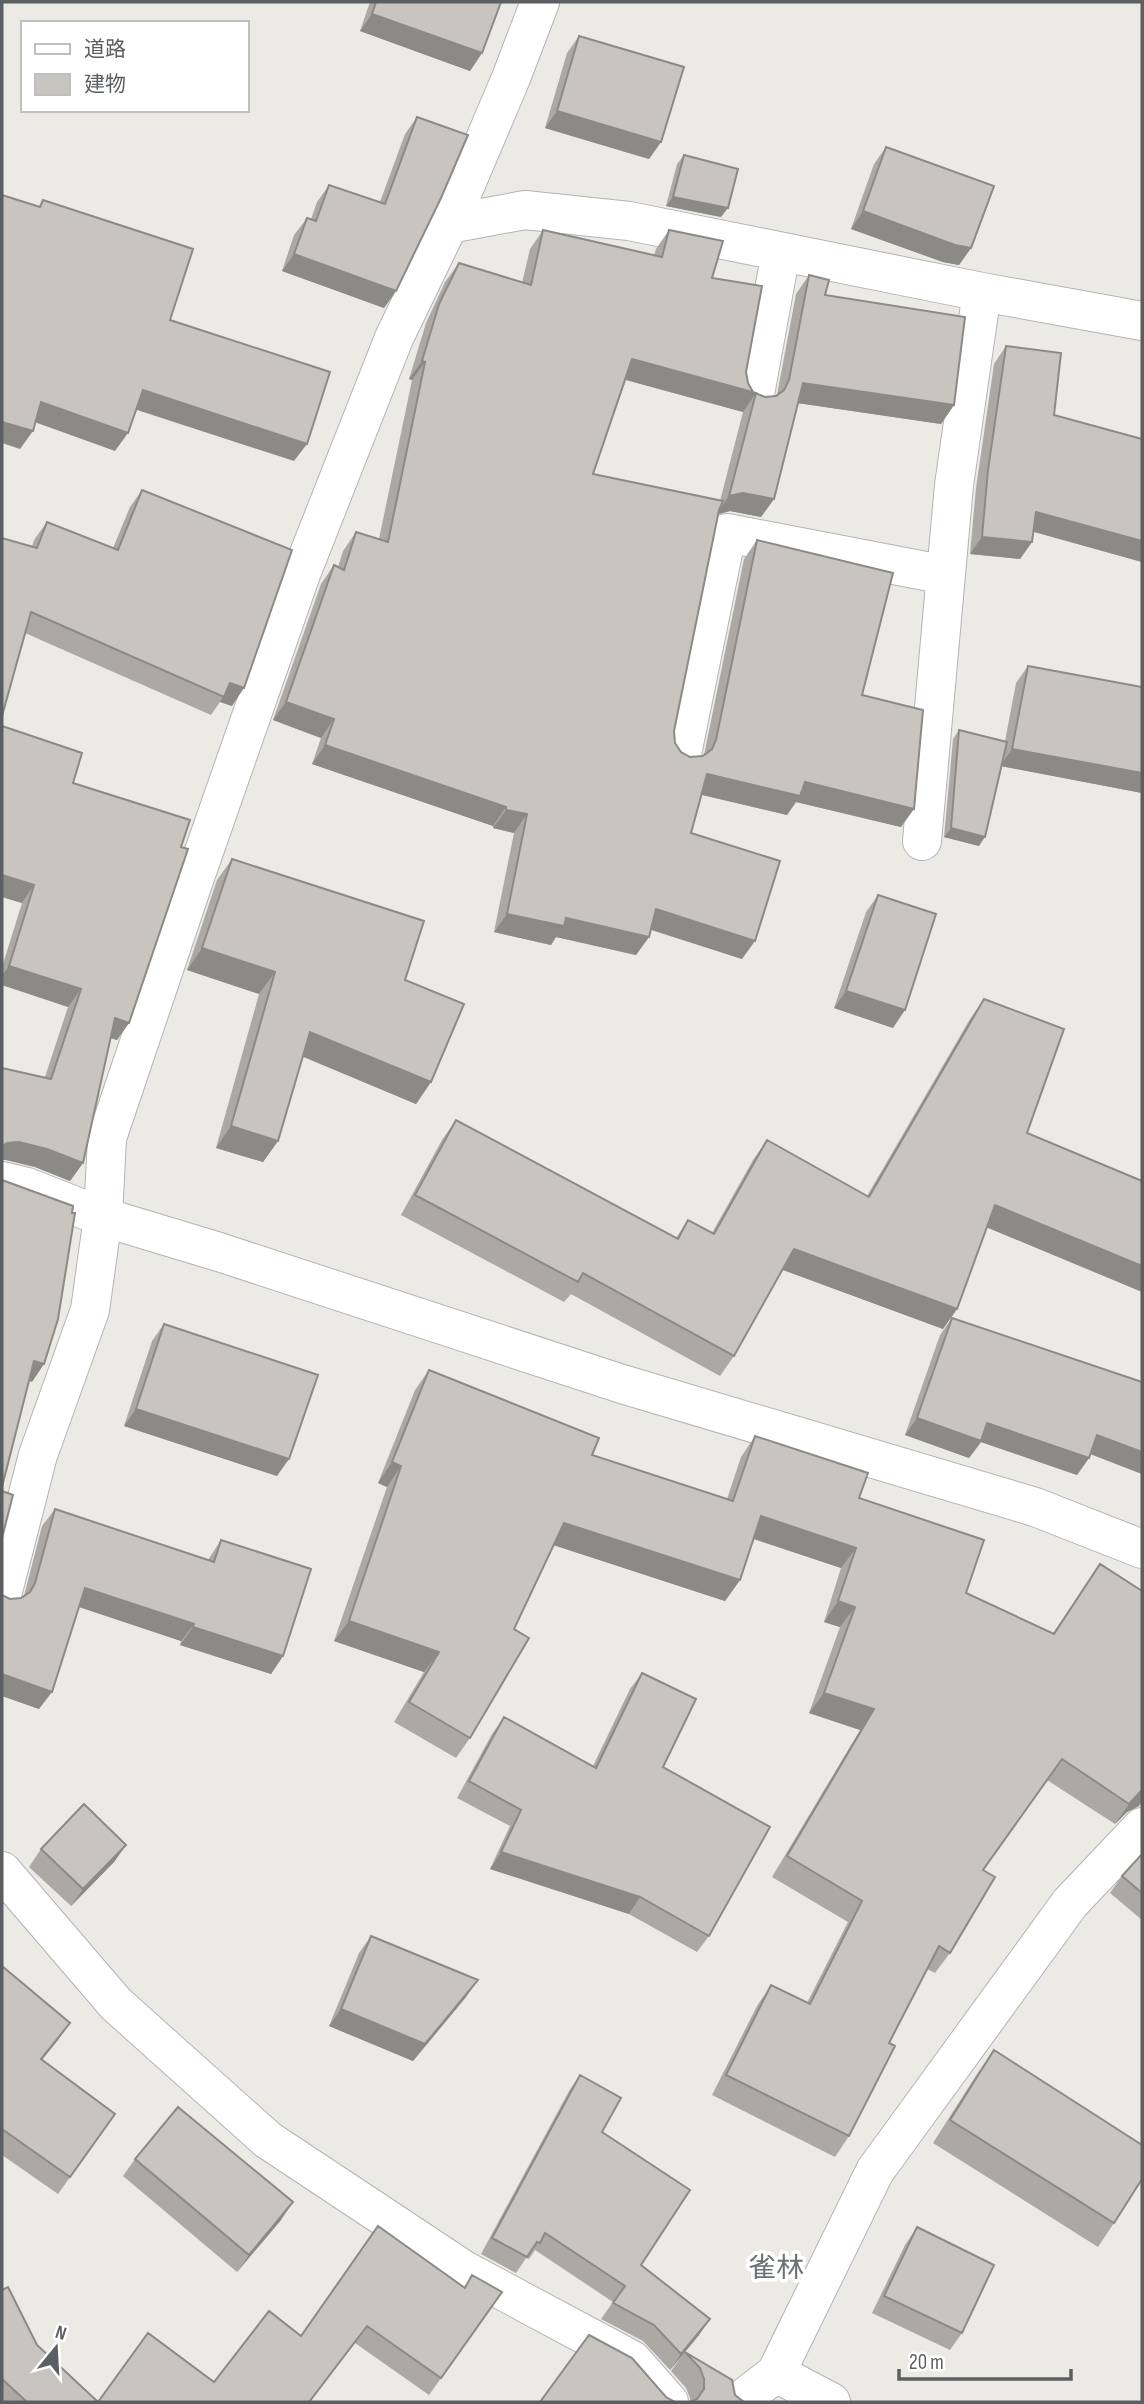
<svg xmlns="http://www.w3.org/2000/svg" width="1144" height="2404" viewBox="0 0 1144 2404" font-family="'Sofia Sans Condensed','Noto Sans JP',sans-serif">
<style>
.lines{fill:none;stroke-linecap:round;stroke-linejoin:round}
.minor-casing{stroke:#b1b4b7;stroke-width:40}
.minor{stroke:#fff;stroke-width:38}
.wall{fill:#aca9a5;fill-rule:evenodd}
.shaded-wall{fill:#8c8a86}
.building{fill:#c8c5c0;stroke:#8c8a86;stroke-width:2}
.labels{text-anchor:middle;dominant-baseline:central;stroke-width:7;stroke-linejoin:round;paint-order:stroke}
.quarter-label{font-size:28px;fill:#6d7174;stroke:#fff}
</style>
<rect width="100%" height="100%" fill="#eceae4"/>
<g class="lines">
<defs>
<path id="minor" d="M449,224L525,210L629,221L982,292L1142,321
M755,394L781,252
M682,754L727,533L946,575
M922,841L954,485L982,292
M2,1181L27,1187L103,1217L219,1252L622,1384L1035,1507L1142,1549
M2,1595L38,1455L90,1310L103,1217L107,1138L193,883L301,574L394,338L449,224L511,78L540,2
M2,1871L116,2004L268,2140L464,2270L632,2360L669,2402
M776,2373L875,2171L1070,1903L1142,1827
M739,2402L776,2373L831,2402"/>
</defs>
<!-- minor casing -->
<use href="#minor" class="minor-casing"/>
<!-- minor -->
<use href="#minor" class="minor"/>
</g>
<!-- wall -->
<path class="wall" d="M370,2H501L482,53L470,71L360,31Z
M579,36L661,142L649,159L545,128L567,53Z
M417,117L396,291L384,308L282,271L294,235L307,218L311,219L317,202L329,185L380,202L405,134Z
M886,147L971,248L959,265L943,262L851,229L874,164Z
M684,155L721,217L666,206L677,164Z
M543,230L654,255L656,249L669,230L712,278L746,372L748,383L753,392L765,397L777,395L796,294L809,275L825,295L954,405L941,424L798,403L774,499L761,517L730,511L718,514L674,731L675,743L681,752L690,757L703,756L704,755L744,559L757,540L862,695L901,827L796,802L787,815L702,795L691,833L742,959L651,930L649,937L636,955L556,937L551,945L494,932L514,833L493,828V826L312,764L321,738L273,720L321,584L334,565L338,567L343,551L356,532L379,539L412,380L409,379L426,323L445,282L459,263L522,283L530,249ZM626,380L743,412L720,501L593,474Z
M1006,346L1054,415L1142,439V562L1034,532L1032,542L1020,559L970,554L976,488L994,364Z
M142,490L232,706L220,702L211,715L25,633L32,547L34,540L47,522L113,548L130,507Z
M1028,666L1142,687V793L1002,766L979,846L944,837L953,739L959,730L1005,741L1016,683Z
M2,726L73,783L181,847L129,1023L117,1040L111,1038L83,1163L70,1181L35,1167L6,1160L45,1077L68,1007L2,985V967L22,903L2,897Z
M232,859L405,980L431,1082L416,1104L302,1056L278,1141L263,1162L216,1148L259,994L187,970L217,880Z
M878,895L893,1028L834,1008L866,912Z
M984,999L987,1227L957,1309L943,1329L782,1269L734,1356L720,1376L571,1294L564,1302L401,1215L442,1140L456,1120L676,1238L688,1220L712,1233L753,1160L767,1140L867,1196L970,1019Z
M952,1318L1142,1382V1474L1091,1454L1089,1458L1077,1475L981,1442L969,1458L905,1435L940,1335Z
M164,1324L277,1476L124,1426L152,1341Z
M429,1370L592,1455L727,1499L741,1457L755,1436L859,1498L966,1593L1053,1633L1100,1564L1139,1806L1127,1812L1115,1824L1047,1780L983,1870L950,1953L935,1973L927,1969L889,2043L849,2136L835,2157L712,2095L757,2006L771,1985L807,2003L848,1922L772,1877L860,1730L809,1713L840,1627L824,1622L841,1568L753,1539L740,1580L725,1601L554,1545L514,1629L470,1738L456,1758L394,1722L424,1672L334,1641L387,1487L378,1483L415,1390Z
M55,1509L208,1560L221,1540L283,1656L271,1674L180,1645L181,1641L79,1607L39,1709L2,1696V1595L10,1599L21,1598L24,1596L42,1526Z
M642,1673L663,1767L709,1936L697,1952L629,1914L490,1869L510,1826L457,1798L492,1734L504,1717L593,1766L630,1689Z
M126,1845L114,1862L71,1906L29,1867L41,1849Z
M1142,1854V1920L1110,1893L1122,1876Z
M371,1936L466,1997L413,2061L329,2026L359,1953Z
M2,1966L58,2040L42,2060L115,2114L58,2194L2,2155Z
M994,2050L1114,2223L1098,2247L933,2143L977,2074Z
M580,2075L602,2132L641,2265L699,2335L685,2352L732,2380L690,2402V2398L686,2388L671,2371L683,2354L670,2370L643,2341L601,2319L613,2302L535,2250L529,2259L526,2258L516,2273L481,2254L569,2091Z
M135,2159L281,2220L237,2272L123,2176Z
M917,2227L962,2333L950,2350L872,2313L905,2245Z
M472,2275L502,2292L429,2395L355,2343L310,2402H2V2290L37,2345L98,2402L214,2382L301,2336L464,2287Z"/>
<!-- shaded-wall -->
<path class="shaded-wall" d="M372,14L482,53L470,71L360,31Z
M557,111L661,142L649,159L545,128Z
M673,197L728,208L721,217L666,206Z
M863,211L971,248L959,265L943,262L851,229Z
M294,254L396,291L384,308L282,271Z
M632,359L756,393L743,412L619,378Z
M422,361L425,362L412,380L409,379Z
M803,383L954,405L941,424L790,402Z
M143,390L307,444L294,461L131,408Z
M41,402L128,433L115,451L29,420Z
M2,422L33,431L20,449L2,443Z
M743,493L774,499L761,517L730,511L716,515L729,496Z
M1036,512L1142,541V562L1024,529Z
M982,537L1032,542L1020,559L970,554Z
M230,683L244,688L232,706L220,702Z
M286,702L334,719L321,738L273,720Z
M325,745L506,807L493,826L312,764Z
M1012,749L1142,773V793L1000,766Z
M707,774L805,782L914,809L901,827L796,802L787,815L694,793Z
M506,810L527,814L514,833L493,828Z
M951,828L985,837L979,846L944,837Z
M2,875L34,885L22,903L2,897Z
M656,909L755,941L742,959L643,927Z
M507,914L566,918L649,937L636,955L556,937L551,945L494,932Z
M202,948L275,972L259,994L187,970Z
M9,966L81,989L68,1007L2,985V976Z
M846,991L905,1010L893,1028L834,1008Z
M115,1018L129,1023L117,1040L103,1036Z
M310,1032L431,1082L416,1104L294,1053Z
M231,1126L278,1141L263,1162L216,1148Z
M19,1142L47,1149L83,1163L70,1181L35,1167L6,1160H2V1146L7,1143Z
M995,1205L1142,1266V1292L981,1225Z
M794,1249L957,1309L943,1329L780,1269Z
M34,1361L44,1364L32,1382L22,1378Z
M136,1409L289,1459L277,1476L124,1426Z
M917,1418L987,1423L1089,1458L1077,1475L981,1442L969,1458L905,1435Z
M1097,1435L1142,1452V1474L1085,1452Z
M392,1462L401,1466L387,1487L378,1483Z
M761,1516L856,1548L841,1568L746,1536Z
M564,1523L740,1580L725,1601L550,1544Z
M85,1588L194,1624L181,1641L73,1605Z
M838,1601L855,1607L840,1627L824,1622Z
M349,1621L439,1652L424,1672L334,1641Z
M193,1627L283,1656L271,1674L180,1645Z
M2,1674L52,1692L39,1709L2,1696Z
M824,1693L874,1709L860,1730L809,1713Z
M1142,1790V1801L1139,1806L1127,1812L1115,1824L1129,1804Z
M126,1845L114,1862L71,1906L83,1889Z
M501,1852L640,1897L629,1914L490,1869Z
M478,1980L466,1997L413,2061L329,2026L341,2009Z
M70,2023L58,2040L28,2076L41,2059Z
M293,2202L281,2220L237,2272L249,2255Z
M710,2319L699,2335L670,2370L681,2354Z
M367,2326L355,2343L309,2402Z"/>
<!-- building -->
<path class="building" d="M376,2H501L482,53L372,14Z
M579,36L684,67L661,142L557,111Z
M417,117L468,135L441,198L396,291L294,254L307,218L316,221L329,185L385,204Z
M886,147L994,186L971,248L955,245L863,211Z
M684,155L738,169L728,208L673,197Z
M2,195L40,207L43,200L193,249L170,320L330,372L307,444L143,390L128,433L41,402L33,431L2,422Z
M543,230L662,257L669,230L723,241L712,278L762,286L746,372L748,383L753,392L765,397L776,396L784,390L789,380L809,275L829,280L825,295L965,317L954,405L803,383L774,499L743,493L729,496L756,393L632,359L593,474L723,501L719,510L674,731L675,743L681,752L690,757L703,756L712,749L716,740L757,540L893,573L862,695L923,710L914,809L805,782L800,796L707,774L691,833L780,861L755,941L656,909L649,937L566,918L564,926L507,914L527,814L506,810V807L325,745L334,719L286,702L334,565L344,570L356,532L388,542L425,362L422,361L439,304L459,263L531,285Z
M1006,346L1061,353L1054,415L1142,439V541L1036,512L1032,542L982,537L988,470Z
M142,490L292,550L244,688L230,683L224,697L31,612L2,716V538L37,548L47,522L118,550Z
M1028,666L1142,687V773L1012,749Z
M2,726L82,753L73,783L190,820L181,847L188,849L129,1023L115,1018L83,1163L47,1149L19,1142L7,1143L2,1146V1068L51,1079L81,989L9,966L34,885L2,875Z
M959,730L1007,742L985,837L951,828Z
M232,859L424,921L405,980L464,1004L431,1082L310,1032L278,1141L231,1126L275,972L202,948Z
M878,895L936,914L905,1010L846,991Z
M984,999L1064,1029L1027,1133L1142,1181V1266L995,1205L957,1309L794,1249L734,1356L583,1273L578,1282L415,1195L456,1120L678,1239L688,1220L714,1234L767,1140L869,1197Z
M2,1180L73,1206L72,1213H75L58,1319L44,1364L34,1361L2,1487Z
M952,1318L1142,1382V1452L1097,1435L1089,1458L987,1423L981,1441L917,1418Z
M164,1324L318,1375L289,1459L136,1409Z
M429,1370L599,1438L592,1455L733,1501L755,1436L868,1473L859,1498L984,1540L966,1593L1054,1634L1100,1564L1142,1591V1790L1129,1804L1062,1759L983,1870L995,1877L950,1953L939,1946L889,2043L895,2046L849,2136L726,2075L771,1985L810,2004L862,1901L787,1856L874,1709L824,1693L855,1607L838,1601L856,1548L761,1516L740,1580L564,1523L514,1629L529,1638L470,1738L409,1702L439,1652L349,1621L401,1466L392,1462Z
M2,1491L13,1495L2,1538Z
M55,1509L214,1562L221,1540L311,1569L283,1656L193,1627L194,1624L85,1588L52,1692L2,1674V1595L10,1599L21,1598L30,1592L35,1583Z
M642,1673L696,1699L663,1767L770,1827L709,1936L640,1897L501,1852L521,1810L469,1781L504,1717L596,1768Z
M84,1804L126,1845L83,1889L41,1849Z
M1142,1854V1893L1122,1876Z
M371,1936L478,1980L425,2044L341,2009Z
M2,1966L70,2023L41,2059L115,2114L70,2177L2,2129Z
M994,2050L1142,2145V2179L1114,2223L950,2120Z
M580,2075L621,2098L602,2132L690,2190L641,2265L710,2319L681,2354L654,2325L613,2303L625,2286L545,2233L540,2243L537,2242L527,2257L492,2238Z
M178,2107L293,2202L249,2255L135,2159Z
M378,2226L465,2288L472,2275L502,2292L441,2378L367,2326L309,2402H27L2,2379V2290L8,2287L37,2345L98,2402L148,2333L214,2382L269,2311L301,2336Z
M917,2227L994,2265L962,2333L884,2296Z
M589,2335L632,2358L666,2397L675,2402H540Z
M685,2352L732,2380L735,2395L744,2402H690L697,2399L704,2389V2379L700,2368Z"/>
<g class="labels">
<!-- quarter labels -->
<g class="quarter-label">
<text x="776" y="2268">雀林</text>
</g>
</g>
<!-- border -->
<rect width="1144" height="2404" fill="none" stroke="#5c5f62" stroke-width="7"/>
<!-- legend -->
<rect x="21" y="21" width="228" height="91" fill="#ffffff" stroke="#bebfc0" stroke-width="2"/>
<rect x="35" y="44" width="35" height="10" fill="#ffffff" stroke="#bebfc0" stroke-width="2"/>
<text x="84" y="56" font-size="21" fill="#5c5f62">道路</text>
<rect x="35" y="74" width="35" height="21" fill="#c8c5c0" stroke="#bebfc0" stroke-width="2"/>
<text x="84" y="91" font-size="21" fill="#5c5f62">建物</text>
<!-- north arrow -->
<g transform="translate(56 2348) rotate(18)" stroke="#ffffff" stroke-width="5" paint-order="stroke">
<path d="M0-5L12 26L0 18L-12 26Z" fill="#5c5f62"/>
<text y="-10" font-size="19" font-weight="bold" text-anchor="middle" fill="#5c5f62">N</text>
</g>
<!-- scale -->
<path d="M899 2369v10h172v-10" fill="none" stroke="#5c5f62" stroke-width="3.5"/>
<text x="909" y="2369" font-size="21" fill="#5c5f62" stroke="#ffffff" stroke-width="5" paint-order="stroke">20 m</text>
</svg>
